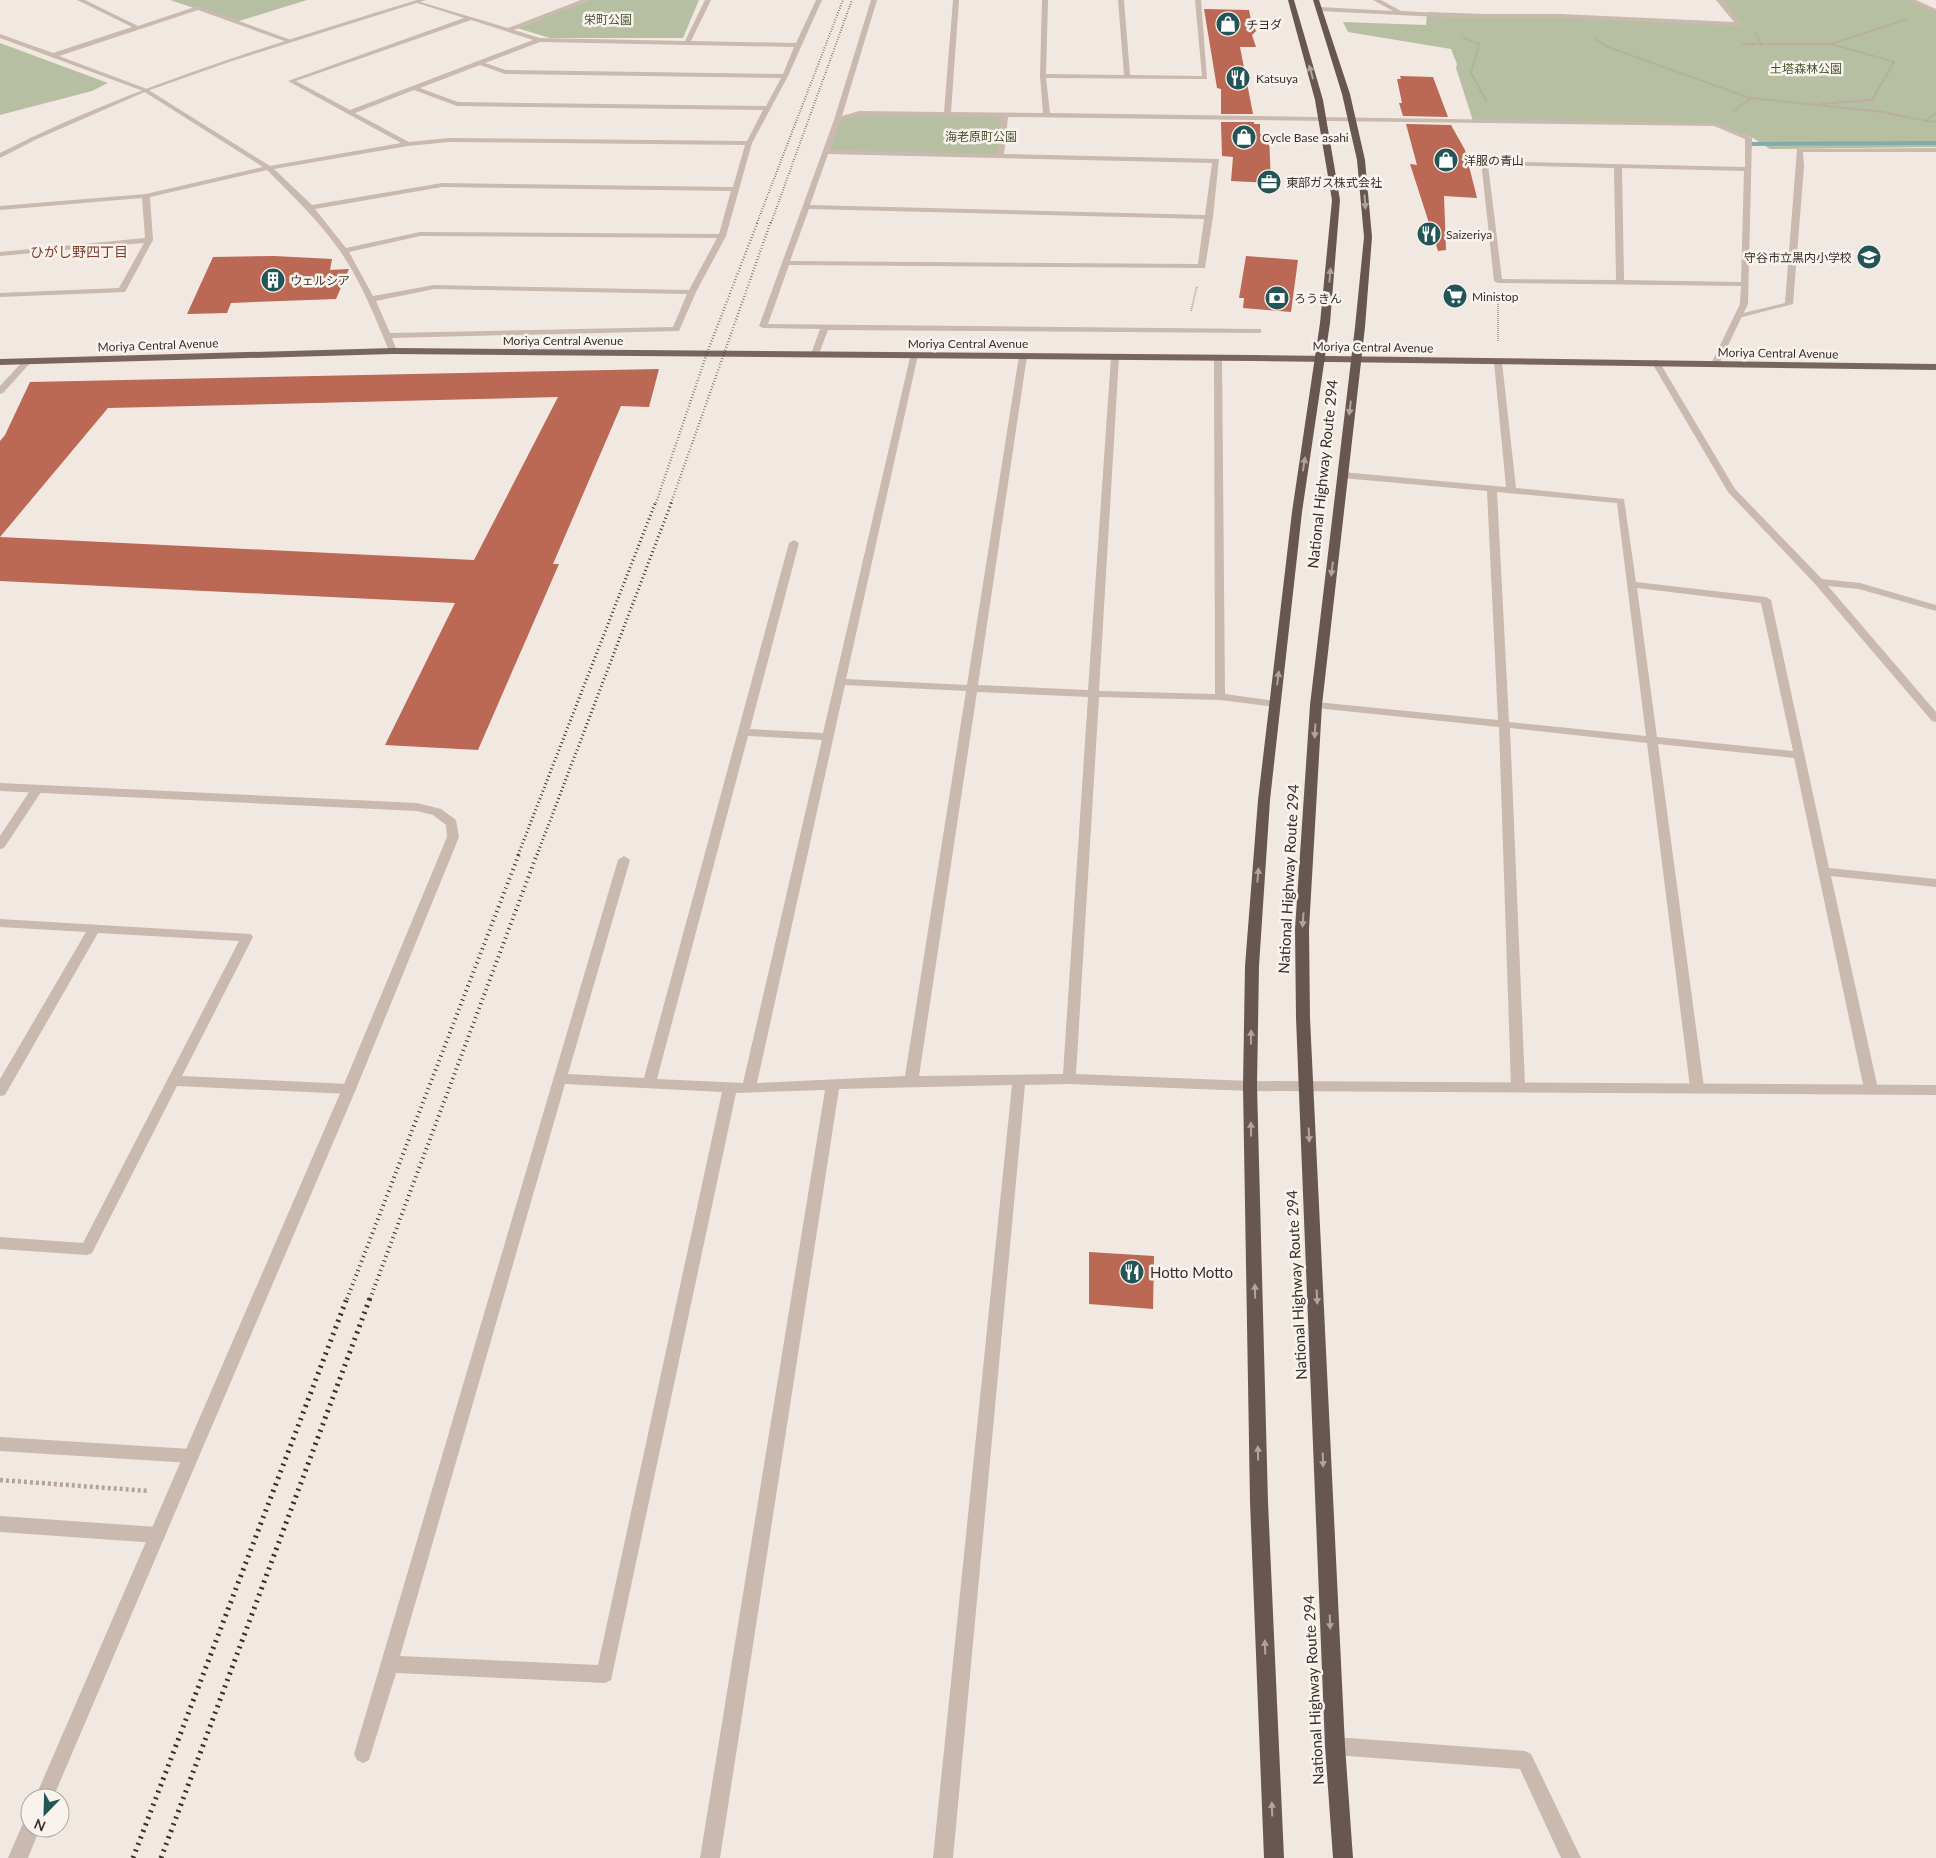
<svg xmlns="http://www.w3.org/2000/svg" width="1936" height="1858" viewBox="0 0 1936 1858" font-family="Lato,'Noto Sans JP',sans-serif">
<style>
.green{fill:#b7bfa2}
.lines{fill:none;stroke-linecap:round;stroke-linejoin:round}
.stream{fill:#82acac;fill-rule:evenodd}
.building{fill:#bb6855}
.path-far1{stroke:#b5a398;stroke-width:2;stroke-dasharray:1 1;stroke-linecap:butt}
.path{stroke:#b5a398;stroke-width:4.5;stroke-dasharray:3 3;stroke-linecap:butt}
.service{fill:#c9b9ae;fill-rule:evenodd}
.minor{fill:#c9b9ae;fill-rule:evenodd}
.tertiary{fill:#c9b9ae;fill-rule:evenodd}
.primary{fill:#78655e;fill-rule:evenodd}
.trunk{fill:#685750;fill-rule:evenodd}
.rail-far4{stroke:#382f2b;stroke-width:2;stroke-dasharray:0.5 2;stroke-linecap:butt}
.rail-far3{stroke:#382f2b;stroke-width:2.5;stroke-dasharray:0.5 2.5;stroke-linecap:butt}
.rail-far2{stroke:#382f2b;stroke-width:3;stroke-dasharray:1 3;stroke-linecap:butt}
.rail-far1{stroke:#382f2b;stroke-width:4;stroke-dasharray:1 4;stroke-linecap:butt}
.rail{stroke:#382f2b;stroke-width:5;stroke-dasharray:2 5;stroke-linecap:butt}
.oneway{fill:#b0a59e}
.labels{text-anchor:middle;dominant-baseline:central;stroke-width:5;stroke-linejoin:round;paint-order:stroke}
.far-park-label{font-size:12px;fill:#495431;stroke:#f9f3ed}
.far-poi-label{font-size:12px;fill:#382f2b;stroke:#f9f3ed;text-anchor:start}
.far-street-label{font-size:12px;fill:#382f2b;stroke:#f9f3ed}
.far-neighbourhood-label{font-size:14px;fill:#803b2b;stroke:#f9f3ed}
.street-label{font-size:15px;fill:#382f2b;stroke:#f9f3ed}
.poi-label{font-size:15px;fill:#382f2b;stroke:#f9f3ed;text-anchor:start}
</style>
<rect width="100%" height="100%" fill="#f1e9e1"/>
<!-- green -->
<path class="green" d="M170,0H307L236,22Z
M589,0H699L683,38H550L517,28Z
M1720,0H1911L1936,11V147L1770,149L1753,138L1714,124L1473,121L1456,68L1457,64L1451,49L1348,32L1343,22L1426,25L1427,12L1737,23Z
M0,43L108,83L92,91L0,115Z
M859,113L1005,114L1000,157L825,152L837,120Z"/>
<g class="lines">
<!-- stream -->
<path class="stream" d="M1936,141V145L1749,146L1746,144L1749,142Z"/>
</g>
<!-- building -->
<path class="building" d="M1204,9L1249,10L1251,20L1256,31L1252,35L1256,47H1240L1253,114H1221V89L1217,88Z
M1400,76L1433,77L1448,117L1403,116L1399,103H1402L1397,79H1401Z
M1221,122H1254V124H1260V134L1269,135L1271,183L1231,181L1233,157L1222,156Z
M1406,124L1451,125L1465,150L1477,198L1444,196L1446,250L1438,251L1410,164L1417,165Z
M274,256L332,259L330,270L349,269L336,299L231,303L227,313L187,314L213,257Z
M1246,256L1298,260L1291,312L1243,308L1244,298H1239Z
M659,369L649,407L621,406L553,564H559L478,750L385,745L455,603L0,581V537L474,560L558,397L108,408L0,537V441L5,435L30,382Z
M1089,1252L1154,1256L1153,1309L1089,1304Z"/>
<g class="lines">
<!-- path-far1 -->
<path class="path-far1" d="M1755,33L1762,45
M1462,37L1479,44L1471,73L1487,102
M1595,39L1608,47L1750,98
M1742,44H1831L1907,19
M1820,104L1872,100L1894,62L1832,44
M1733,111L1751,98L1883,112L1926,121
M1936,113L1926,121L1936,122
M1498,300V341
M1191,311L1197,286"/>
<!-- path -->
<path class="path" d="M0,1480L149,1491"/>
<!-- service -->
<path class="service" d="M1373,0H1381L1401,11L1458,14H1561L1734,22L1716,0H1722L1742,24L1739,26L1561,18H1458L1320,11L1317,9L1320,7L1393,11Z
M1936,148V152H1803L1804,167L1793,304L1735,319V315L1785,303L1797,149Z"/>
<!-- minor -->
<path class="minor" d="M77,0H85L138,26L198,6L291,40V42H287L198,10L59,56L147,89L270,166L401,143L288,81L464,18L417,3V1L508,28L581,0H589L514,30L540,38L685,41L705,0H711L691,41L796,43L816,0H822L788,76L752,143L726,236L696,292L679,331L392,338L397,351L393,354L389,351C375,317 361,281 340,251C319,221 293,196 267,170L150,197L153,240L125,292L0,297V293L119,288L144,243L0,256V252L145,238L142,198L0,210V206L146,194L263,167L143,91L0,38V34L53,53L132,27ZM471,20L533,40L350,110L296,81ZM540,42L794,47L783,74L506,70L485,63ZM480,65L505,74L781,78L766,106L458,102L420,88ZM414,90L457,106L763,110L747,141L449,138L409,142L355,113ZM449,142L745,145L733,187L442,183L312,205L274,169L408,146ZM442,187L731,191L719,234L420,232L346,248L315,209ZM420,236L717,238L689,290L434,285L373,296L349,252ZM434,289L687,294L673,327L390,333L376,301Z
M871,0H877L842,116L859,111L944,112L953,0H959L951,112L1043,113L1040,76L1042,0H1048L1046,74L1124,75L1118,0H1124L1130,75L1202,76L1195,0H1201L1207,79L1046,78L1050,113L1717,123L1752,138L1748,304L1719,364L1715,367L1711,364L1740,304L1741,286L1498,283L1494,281L1481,161L1745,167V139L1714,126L1008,117L1004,154L1219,159L1213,217L1205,268L789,265L768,324L1258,329H1261V333L828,330L819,354L812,356L811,354L820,329L763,328L759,326L834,120ZM860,115L1001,117L997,154L830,150L840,121ZM828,154L1212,163L1205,215L810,205ZM1488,165L1614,168L1616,280L1502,279ZM1622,168L1744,171L1741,282L1624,280ZM809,209L1204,219L1198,264L790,261Z
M911,353L918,355L846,679L967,685L1019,356L1023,353L1027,356L978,685L1088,690L1111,357L1115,354L1119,357L1099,691L1215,694L1214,358L1218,355L1222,358L1225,694L1275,701L1280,704L1275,707L1220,700L1099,697L1076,1074L1250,1081L1255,1082L1257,1086L1255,1090L1250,1091L1069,1084L1025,1085L953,1858H933L1012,1085L839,1089L720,1858H700L825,1090L736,1093L611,1680L605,1683L396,1673L369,1760L363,1763L357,1760L354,1754L618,860L624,856L630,860L568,1074L644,1078L789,543L794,540L799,543L750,729L823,733ZM845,685L966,691L905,1076L757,1083ZM977,692L1088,697L1063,1074L919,1076ZM748,736L822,740L743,1083L657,1079ZM565,1084L722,1092L598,1665L400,1656Z
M25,359L32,361L3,393L0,394V386Z
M1498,359L1502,362L1516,488L1624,499L1636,582L1766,597L1771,600L1829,868L1936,879V887L1831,876L1878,1089L1876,1093L1871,1094L1866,1093L1864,1089L1794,758L1658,744L1704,1087L1702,1091L1697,1092L1692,1091L1690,1087L1647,743L1510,728L1525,1086L1523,1090L1518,1091L1513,1090L1511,1086L1499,727L1316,708L1311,705L1316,702L1498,720L1487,491L1342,478L1337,475L1342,472L1506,487L1494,362ZM1497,492L1617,503L1646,736L1509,722ZM1637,588L1761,603L1793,751L1657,737Z
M1656,360L1660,363L1735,489L1822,579L1860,583L1936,605V611L1859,589L1828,586L1936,712V722L1932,721L1815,584L1728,492L1652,363Z
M37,785L43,789L4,848L0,849V836L33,786Z
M0,919L251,934L253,937L182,1076L349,1084L354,1085L356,1089L354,1093L349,1094L177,1086L92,1253L87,1255L0,1249V1237L83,1243L239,941L98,933L5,1095L0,1096V1079L86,932L0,927Z
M0,1437L191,1449L197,1451L199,1456L197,1461L191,1463L0,1451Z
M0,1516L157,1527L163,1529L165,1535L163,1541L157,1543L0,1532Z
M1335,1737L1525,1751L1531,1754L1581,1858H1561L1520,1769L1335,1755L1329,1752L1326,1746L1329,1740Z"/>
<!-- tertiary -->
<path class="tertiary" d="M417,0H426L232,61L147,91L37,139L0,158V153C134,85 274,44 417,0Z
M1908,0H1916L1936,9V13Z
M0,783L417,803L441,809L456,820L459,837L356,1089L53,1798H35L342,1089L447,837L446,825L433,815L417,811L0,791Z
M1250,1081L1936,1085V1095L1250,1091L1245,1090L1243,1086L1245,1082Z
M30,1819V1828H40L28,1858H8L24,1821Z"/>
<!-- primary -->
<path class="primary" d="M393,348L1254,355L1936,364V370L1254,361L393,354L0,365V359Z"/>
<!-- trunk -->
<path class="trunk" d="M1288,0H1294L1323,100L1340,200L1330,323L1302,512L1270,800L1259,966L1257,1086L1268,1502L1284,1858H1264L1250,1502L1243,1086L1245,966L1258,800L1292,512L1320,323L1332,200L1315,100Z
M1313,0H1319L1350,94L1365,160L1372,237L1365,327L1322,705L1309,929L1310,1018L1345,1746L1353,1858H1333L1325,1746L1296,1018L1295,929L1310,705L1355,327L1364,237L1357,160L1342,94Z"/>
<!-- rail-far4 -->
<path class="rail-far4" d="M757,223L843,0
M771,223L852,0"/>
<!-- rail-far3 -->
<path class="rail-far3" d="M656,503L707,353L758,221
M671,503L771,221"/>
<!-- rail-far2 -->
<path class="rail-far2" d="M518,855L656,501
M537,855L672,501"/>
<!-- rail-far1 -->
<path class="rail-far1" d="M347,1299L519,854
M370,1299L537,854"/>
<!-- rail -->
<path class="rail" d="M133,1858L347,1298
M161,1858L370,1298"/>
</g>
<!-- one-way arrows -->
<defs><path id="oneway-solid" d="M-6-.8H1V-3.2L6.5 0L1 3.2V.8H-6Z" transform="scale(1.25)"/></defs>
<g class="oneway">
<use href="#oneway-solid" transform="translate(1311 72) rotate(-106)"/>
<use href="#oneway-solid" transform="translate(1365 202) rotate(86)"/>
<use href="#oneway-solid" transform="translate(1330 275) rotate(-85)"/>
<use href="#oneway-solid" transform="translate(1350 408) rotate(97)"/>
<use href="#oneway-solid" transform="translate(1304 464) rotate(-81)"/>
<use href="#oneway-solid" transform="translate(1332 569) rotate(97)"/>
<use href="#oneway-solid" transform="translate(1278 678) rotate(-83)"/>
<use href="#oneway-solid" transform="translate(1315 731) rotate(93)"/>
<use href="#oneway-solid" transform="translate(1258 875) rotate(-85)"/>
<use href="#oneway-solid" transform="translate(1303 920) rotate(94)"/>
<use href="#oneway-solid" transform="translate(1251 1037) rotate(-89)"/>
<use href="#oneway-solid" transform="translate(1251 1129) rotate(-91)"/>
<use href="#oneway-solid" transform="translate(1309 1135) rotate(87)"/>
<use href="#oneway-solid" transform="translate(1255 1291) rotate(-91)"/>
<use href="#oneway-solid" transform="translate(1317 1297) rotate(87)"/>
<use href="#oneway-solid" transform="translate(1258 1453) rotate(-91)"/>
<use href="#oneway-solid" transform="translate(1323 1460) rotate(88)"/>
<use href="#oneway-solid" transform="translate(1330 1622) rotate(88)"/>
<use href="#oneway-solid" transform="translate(1265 1647) rotate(-92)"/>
<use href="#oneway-solid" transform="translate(1272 1809) rotate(-92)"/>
</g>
<!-- icons -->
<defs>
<symbol id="shop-disc" viewBox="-11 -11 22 22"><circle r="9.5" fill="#245556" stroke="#f9f3ed"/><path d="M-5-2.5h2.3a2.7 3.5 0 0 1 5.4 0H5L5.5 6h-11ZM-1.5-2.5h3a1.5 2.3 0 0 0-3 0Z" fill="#fff"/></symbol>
<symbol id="restaurant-disc" viewBox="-11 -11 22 22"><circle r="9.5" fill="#245556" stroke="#f9f3ed"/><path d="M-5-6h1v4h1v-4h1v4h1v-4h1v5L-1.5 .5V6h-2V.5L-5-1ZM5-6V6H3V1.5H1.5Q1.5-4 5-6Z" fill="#fff"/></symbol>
<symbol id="office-disc" viewBox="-11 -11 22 22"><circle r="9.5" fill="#245556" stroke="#f9f3ed"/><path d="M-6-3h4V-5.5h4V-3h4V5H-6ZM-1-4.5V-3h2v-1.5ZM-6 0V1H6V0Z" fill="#fff"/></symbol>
<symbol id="school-disc" viewBox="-11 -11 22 22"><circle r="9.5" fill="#245556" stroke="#f9f3ed"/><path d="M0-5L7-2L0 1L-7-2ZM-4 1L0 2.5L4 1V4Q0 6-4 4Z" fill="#fff"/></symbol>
<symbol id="building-disc" viewBox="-11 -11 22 22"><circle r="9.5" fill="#245556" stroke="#f9f3ed"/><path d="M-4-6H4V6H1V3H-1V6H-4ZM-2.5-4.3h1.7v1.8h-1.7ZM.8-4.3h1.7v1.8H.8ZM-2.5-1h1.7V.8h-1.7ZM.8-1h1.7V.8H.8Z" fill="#fff"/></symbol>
<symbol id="supermarket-disc" viewBox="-11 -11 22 22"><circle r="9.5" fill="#245556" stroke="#f9f3ed"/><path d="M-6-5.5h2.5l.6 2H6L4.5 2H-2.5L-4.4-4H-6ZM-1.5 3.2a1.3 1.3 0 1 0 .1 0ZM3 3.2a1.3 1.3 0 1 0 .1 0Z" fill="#fff"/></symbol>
<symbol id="bank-disc" viewBox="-11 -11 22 22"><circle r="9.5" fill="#245556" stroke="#f9f3ed"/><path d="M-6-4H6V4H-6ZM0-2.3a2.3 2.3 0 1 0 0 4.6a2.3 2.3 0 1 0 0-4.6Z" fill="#fff"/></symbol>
</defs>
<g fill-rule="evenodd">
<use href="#shop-disc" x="1214" y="10" width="28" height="28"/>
<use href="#restaurant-disc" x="1224" y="64" width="28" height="28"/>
<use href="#shop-disc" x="1230" y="123" width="28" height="28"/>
<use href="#shop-disc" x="1432" y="146" width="28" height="28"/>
<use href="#office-disc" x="1255" y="168" width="28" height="28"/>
<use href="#restaurant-disc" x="1415" y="220" width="28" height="28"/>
<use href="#school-disc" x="1855" y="243" width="28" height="28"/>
<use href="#building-disc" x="259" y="266" width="28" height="28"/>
<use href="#supermarket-disc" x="1441" y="282" width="28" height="28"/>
<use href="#bank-disc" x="1263" y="284" width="28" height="28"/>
<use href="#restaurant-disc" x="1118" y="1258" width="28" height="28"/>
</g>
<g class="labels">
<!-- far-park labels -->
<g class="far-park-label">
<text x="608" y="19">栄町公園</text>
<text x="1806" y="68">土塔森林公園</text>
<text x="981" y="136">海老原町公園</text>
</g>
<!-- far-poi labels -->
<g class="far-poi-label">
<text x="1246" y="24">チヨダ</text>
<text x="1256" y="78">Katsuya</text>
<text x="1262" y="137">Cycle Base asahi</text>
<text x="1464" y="160">洋服の青山</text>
<text x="1286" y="182">東部ガス株式会社</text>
<text x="1446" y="234">Saizeriya</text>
<text x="1852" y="257" text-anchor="end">守谷市立黒内小学校</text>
<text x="290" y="280">ウェルシア</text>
<text x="1472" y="296">Ministop</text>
<text x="1294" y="298">ろうきん</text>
</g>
<!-- far-street labels -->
<g class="far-street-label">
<text x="563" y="340">Moriya Central Avenue</text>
<text x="968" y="343">Moriya Central Avenue</text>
<text transform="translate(158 345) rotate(-2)">Moriya Central Avenue</text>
<text transform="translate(1373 347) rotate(1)">Moriya Central Avenue</text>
<text transform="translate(1778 353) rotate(1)">Moriya Central Avenue</text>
</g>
<!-- far-neighbourhood labels -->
<g class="far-neighbourhood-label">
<text x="79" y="251">ひがし野四丁目</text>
</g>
<!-- street labels -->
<g class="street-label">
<text transform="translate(1322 474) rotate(-84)">National Highway Route 294</text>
<text transform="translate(1288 879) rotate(-87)">National Highway Route 294</text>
<text transform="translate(1296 1285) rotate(-93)">National Highway Route 294</text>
<text transform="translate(1313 1690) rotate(-93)">National Highway Route 294</text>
</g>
<!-- poi labels -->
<g class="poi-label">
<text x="1150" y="1272">Hotto Motto</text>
</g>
</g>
<!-- north arrow -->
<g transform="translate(45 1813) rotate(203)"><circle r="24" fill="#f9f3ed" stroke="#aca59f"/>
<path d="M0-4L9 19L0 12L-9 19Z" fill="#245556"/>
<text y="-8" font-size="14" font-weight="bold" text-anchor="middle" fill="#382f2b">N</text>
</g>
</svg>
